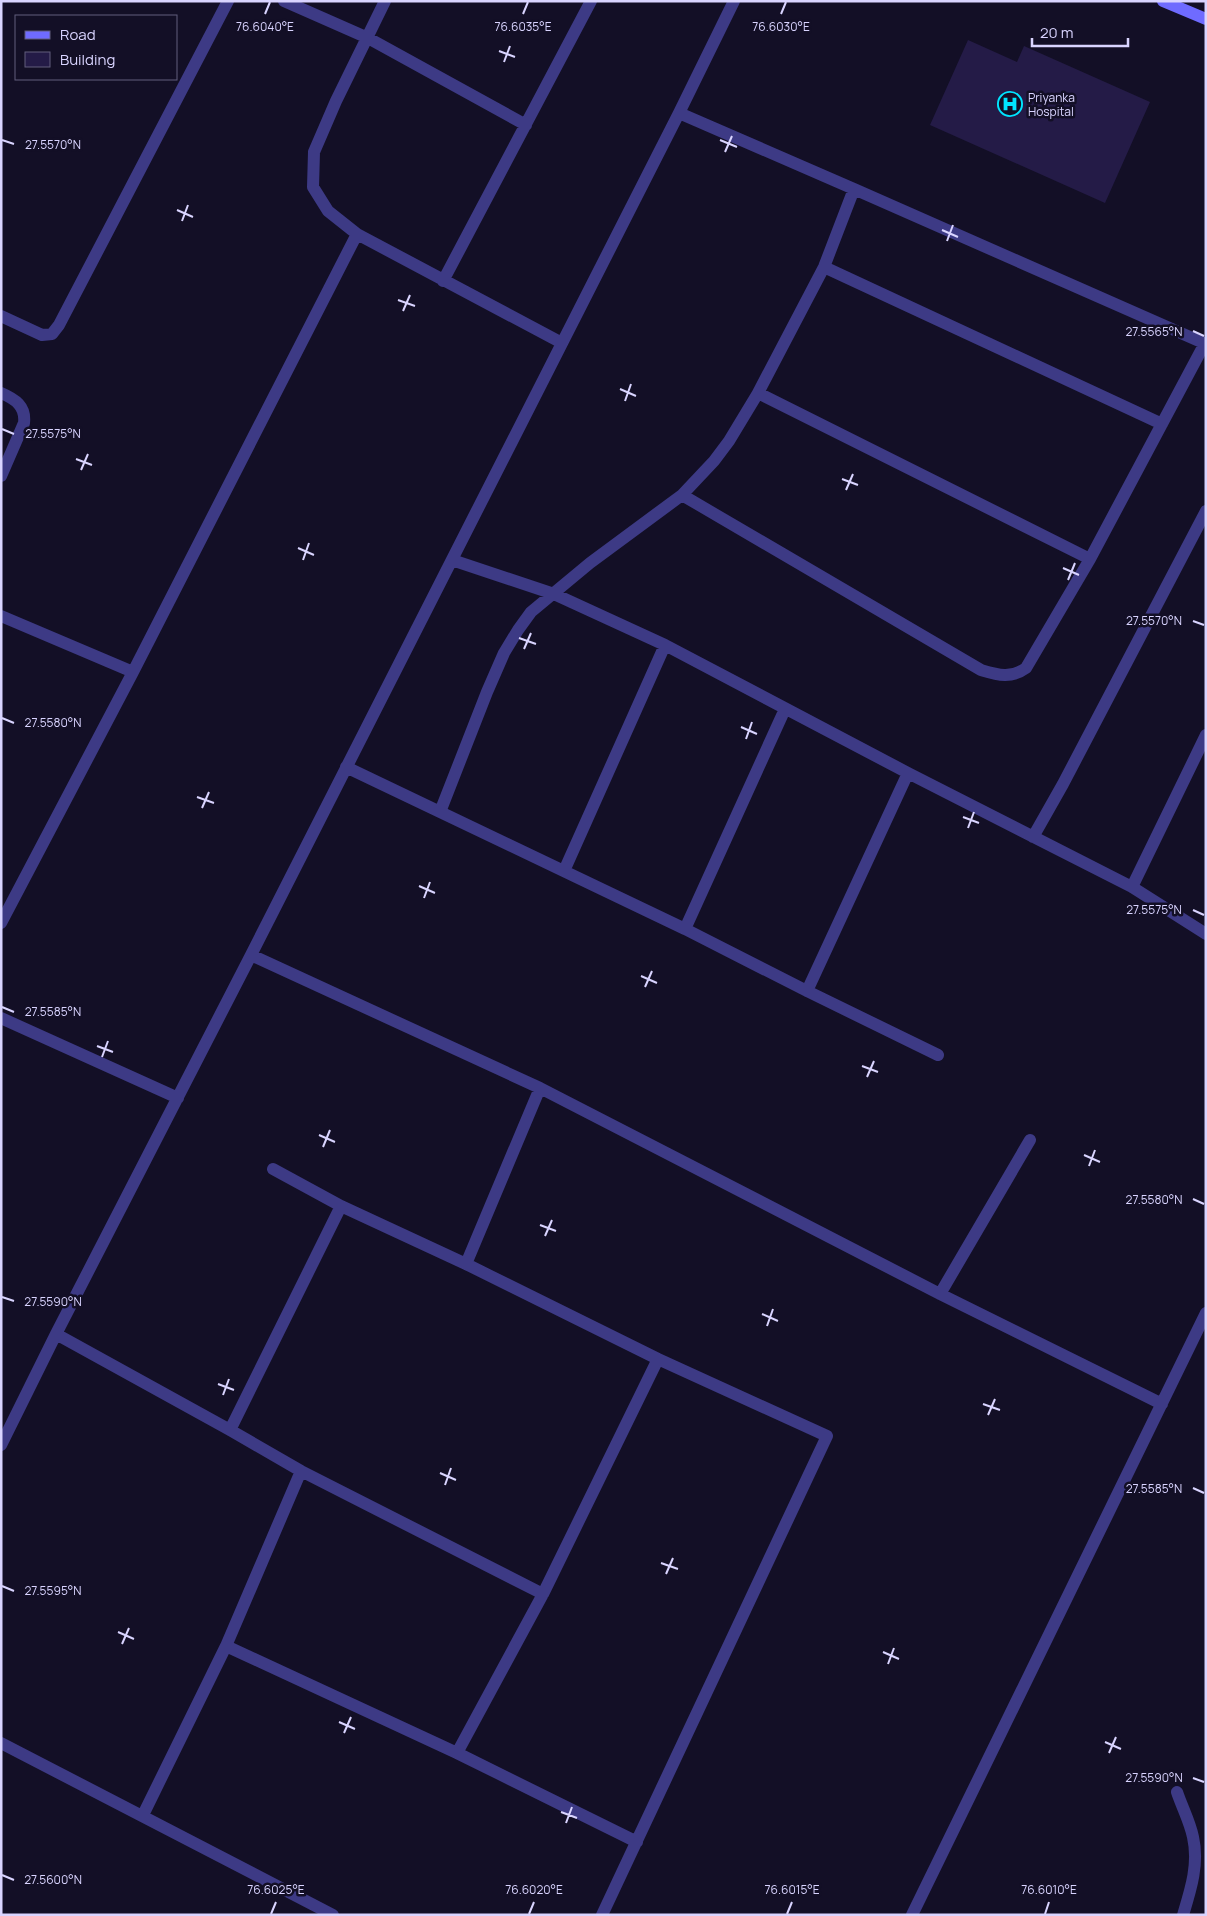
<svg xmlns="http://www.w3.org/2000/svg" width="1207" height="1916" viewBox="0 0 1207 1916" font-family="Manrope,sans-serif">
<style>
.building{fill:#241b47}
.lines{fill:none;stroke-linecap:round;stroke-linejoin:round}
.street{stroke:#3d3a85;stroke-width:12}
.secondary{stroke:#6f6bff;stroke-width:12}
.ticks{fill:none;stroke:#d9d4ff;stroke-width:2}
.labels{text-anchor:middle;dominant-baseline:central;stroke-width:5;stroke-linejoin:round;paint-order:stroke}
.poi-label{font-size:12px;fill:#d9d4ff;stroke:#130f26;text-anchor:start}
.ticks-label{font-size:12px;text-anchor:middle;fill:#d9d4ff;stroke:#130f26;stroke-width:5;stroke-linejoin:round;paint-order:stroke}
</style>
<rect width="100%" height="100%" fill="#130f26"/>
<!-- building -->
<path class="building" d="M968,40L1017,62L1024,46L1150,102L1105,203L930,125Z"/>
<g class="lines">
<!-- street -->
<path class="street" d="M284,1L368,38L526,125
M385,1L336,101L314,152L313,187L328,211L357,234L562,343
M679,113L854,189
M824,267L1162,424
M443,281L591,1
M1,316L42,335L52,334L59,325L228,1
M1,393C15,399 26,406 24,423L1,476
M758,393L1090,559
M682,495L981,670C998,675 1011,679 1026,668L1090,559L1205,343
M452,560L554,594L665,645L908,773L1132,887L1206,934
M1,616L133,672
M346,767L685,929L807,991L938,1055
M440,812L487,692L504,653L518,630L531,612L590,563L682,495L714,461L729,441L758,393L824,267L854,189L1206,344
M1033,837L1063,784L1206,511
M564,871L665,645
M1132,887L1206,735
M1,923L133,672L357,234
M685,929L785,709
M251,955L540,1088L940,1294L1162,1404
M807,991L908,773
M1,1018L178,1098
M273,1169L341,1206L466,1264L658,1359L827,1436L602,1915
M466,1264L540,1088
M940,1294L1030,1140
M56,1334L230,1430L301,1471L543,1594L658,1359
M230,1430L341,1206
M1,1445L56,1334L251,955L679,113L734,1
M301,1471L226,1646L457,1753L637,1842
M1,1743L333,1915
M457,1753L543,1594
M1177,1792C1182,1807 1190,1822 1193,1837C1199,1864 1191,1889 1183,1915
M143,1815L226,1646
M912,1915L1206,1313"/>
<!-- secondary -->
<path class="secondary" d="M1163,1L1206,19"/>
</g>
<!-- ticks -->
<path class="ticks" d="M265,14L270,2M523,14L528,2M781,14L786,2M499,51L515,57M504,62L510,46M2,140L14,144M720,140L737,147M725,152L732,136M177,210L193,217M182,221L188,205M942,230L958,237M947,241L953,225M398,300L415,306M403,311L410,295M1193,331L1204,336M620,389L636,396M625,401L631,384M2,429L14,434M76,459L92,465M81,470L88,454M842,479L858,485M846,490L853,474M298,548L314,555M303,560L309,543M1063,568L1079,575M1068,580L1075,563M1193,621L1204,625M519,638L536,644M524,649L531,633M2,718L14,723M741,727L757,734M746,739L752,722M197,797L214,803M202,808L209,792M963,817L979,823M968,828L974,812M419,886L435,893M424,898L430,882M1193,910L1204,915M641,976L657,983M645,987L652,971M2,1007L14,1012M97,1046L113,1052M102,1057L108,1041M862,1066L878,1072M867,1077L874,1061M319,1135L335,1142M323,1147L330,1130M1084,1155L1100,1162M1089,1166L1095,1150M1193,1199L1204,1204M540,1225L556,1231M545,1236L552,1220M2,1297L14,1301M762,1314L778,1321M767,1326L773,1309M218,1384L234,1390M223,1395L229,1379M983,1404L1000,1410M988,1415L995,1399M440,1473L456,1480M445,1485L451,1468M1193,1488L1204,1493M661,1563L678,1569M666,1574L673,1558M2,1586L14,1591M118,1632L134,1639M122,1644L129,1628M883,1652L899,1659M888,1664L894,1648M339,1722L355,1729M344,1733L351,1717M1105,1742L1121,1749M1109,1753L1116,1737M1193,1778L1204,1782M561,1812L577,1818M566,1823L572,1807M2,1875L14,1880M271,1914L276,1902M529,1914L534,1902M787,1914L792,1902M1045,1914L1049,1902"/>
<!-- icons -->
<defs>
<symbol id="hospital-ring" viewBox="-11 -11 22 22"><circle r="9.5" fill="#130f26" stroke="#00e5ff" stroke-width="1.5"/><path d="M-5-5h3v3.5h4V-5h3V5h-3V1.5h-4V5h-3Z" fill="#00e5ff"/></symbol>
</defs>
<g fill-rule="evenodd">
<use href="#hospital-ring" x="996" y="90" width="28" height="28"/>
</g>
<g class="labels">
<!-- poi labels -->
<g class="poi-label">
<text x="1028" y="97">Priyanka<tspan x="1028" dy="14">Hospital</tspan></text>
</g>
</g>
<g class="ticks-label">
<text x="265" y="31">76.6040°E</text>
<text x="523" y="31">76.6035°E</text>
<text x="781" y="31">76.6030°E</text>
<text x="53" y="149">27.5570°N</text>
<text x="1154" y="336">27.5565°N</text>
<text x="53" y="438">27.5575°N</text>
<text x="1154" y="625">27.5570°N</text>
<text x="53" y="727">27.5580°N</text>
<text x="1154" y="914">27.5575°N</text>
<text x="53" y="1016">27.5585°N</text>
<text x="1154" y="1204">27.5580°N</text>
<text x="53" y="1306">27.5590°N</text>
<text x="1154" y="1493">27.5585°N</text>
<text x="53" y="1595">27.5595°N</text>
<text x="1154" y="1782">27.5590°N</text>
<text x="53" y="1884">27.5600°N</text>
<text x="276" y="1894">76.6025°E</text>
<text x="534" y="1894">76.6020°E</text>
<text x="792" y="1894">76.6015°E</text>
<text x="1049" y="1894">76.6010°E</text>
</g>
<!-- border -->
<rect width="1207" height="1916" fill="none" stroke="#d9d4ff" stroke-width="5"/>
<!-- legend -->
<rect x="15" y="15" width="162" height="65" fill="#130f26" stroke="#625e7d"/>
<rect x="25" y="31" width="25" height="8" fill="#6f6bff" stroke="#625e7d"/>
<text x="60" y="40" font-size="15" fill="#d9d4ff">Road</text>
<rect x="25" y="52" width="25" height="15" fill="#241b47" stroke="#625e7d"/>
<text x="60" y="65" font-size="15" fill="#d9d4ff">Building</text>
<!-- scale -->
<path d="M1032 38v8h96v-8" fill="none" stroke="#d9d4ff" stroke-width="2.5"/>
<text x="1040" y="38" font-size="15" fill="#d9d4ff" stroke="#130f26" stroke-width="4" paint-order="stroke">20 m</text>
</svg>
